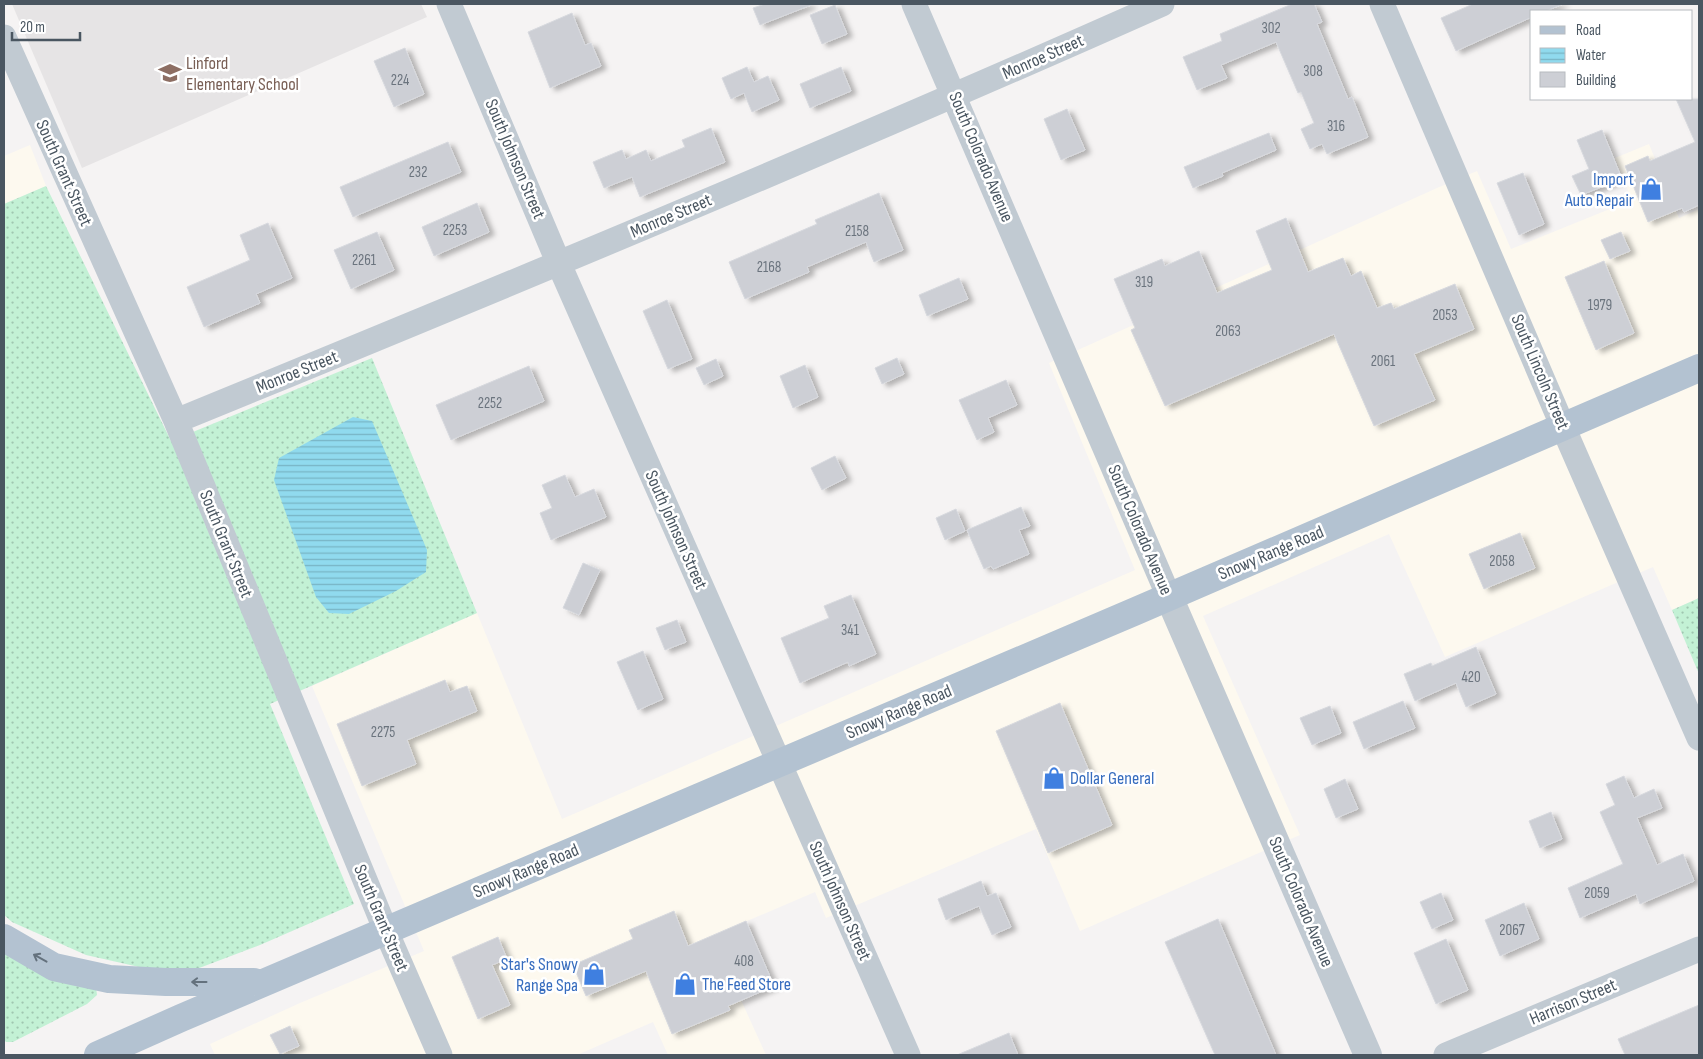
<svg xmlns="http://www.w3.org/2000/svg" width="1703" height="1059" viewBox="0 0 1703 1059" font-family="'Sofia Sans Condensed',sans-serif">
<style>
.commercial{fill:#fdf9ef}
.education{fill:#e6e4e5}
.grass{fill:url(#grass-dots)}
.water{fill:url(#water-rules)}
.building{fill:#cdcfd5;stroke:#d7d9de;filter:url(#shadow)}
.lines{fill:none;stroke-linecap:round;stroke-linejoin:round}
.minor{stroke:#c1cad2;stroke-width:25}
.tertiary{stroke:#c1cad2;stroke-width:28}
.primary{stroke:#b3c2d1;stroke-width:28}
.oneway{stroke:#64717d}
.labels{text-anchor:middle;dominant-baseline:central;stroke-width:5;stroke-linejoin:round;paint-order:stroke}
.number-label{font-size:15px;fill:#6b747e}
.street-label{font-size:18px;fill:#4a5661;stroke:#fff}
.education-label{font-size:18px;fill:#785e54;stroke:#fff;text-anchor:start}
.shop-label{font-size:18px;fill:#366cbe;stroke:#fff;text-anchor:end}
</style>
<defs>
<pattern id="grass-dots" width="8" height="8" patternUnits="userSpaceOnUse" patternTransform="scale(1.25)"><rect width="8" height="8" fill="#c3f1d5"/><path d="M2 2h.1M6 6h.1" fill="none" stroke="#a0c6b0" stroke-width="1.8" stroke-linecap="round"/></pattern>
<pattern id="water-rules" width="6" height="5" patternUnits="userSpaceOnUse" patternTransform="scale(1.25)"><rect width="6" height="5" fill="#90daee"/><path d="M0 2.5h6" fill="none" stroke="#78b4c4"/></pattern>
<filter id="shadow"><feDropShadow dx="5.5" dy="3" stdDeviation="2.5" flood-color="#0004"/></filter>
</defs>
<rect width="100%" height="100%" fill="#f5f3f3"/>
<!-- commercial -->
<path class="commercial" d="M1649,144L1679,218L1699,209V598L1672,610L1653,567L1445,657L1389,534L1203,616L1300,835L1080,931L1036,829L826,918L815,892L712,936L766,1055H668L653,1022L577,1055H215L210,1044L300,1003L424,951L312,686L477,613L562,819L1135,570L1049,363L1437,188L1477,171L1511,249L1632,200L1615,158Z
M30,145L46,186L4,204V156Z"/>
<!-- education -->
<path class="education" d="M12,4H421L427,17L82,168Z"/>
<!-- grass -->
<path class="grass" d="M46,186L171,441L372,358L477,613L270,704L354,904L260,945L194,970L157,971L86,955L12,922L4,915V204Z
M1699,598V674L1672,610Z
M4,949L96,987L97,995L87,1004L13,1042H6L4,1040Z"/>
<!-- water -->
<path class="water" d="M353,417L372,421L427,550L426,572L396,591L349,614L329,613L316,597L274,480L279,458Z"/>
<!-- building -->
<path class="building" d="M765,4H810L811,5L760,25L753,8Z
M1292,4H1314L1322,22L1317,24L1348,99L1352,97L1368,137L1327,154L1322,144L1310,149L1301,129L1314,123L1301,92L1298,93L1276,42L1221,65L1227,78L1197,90L1183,57L1222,41L1220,34Z
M1473,4H1563L1546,11H1532V17L1456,51L1441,18Z
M835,5L847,34L822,44L810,15Z
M572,13L585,45L591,43L601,66L550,88L528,32Z
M405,48L424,94L394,107L374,61Z
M747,67L754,82L768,76L779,100L752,112L744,93L731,99L722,78Z
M841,67L851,91L810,108L800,84Z
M1676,99H1699V205L1684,212L1682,208L1648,222L1625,166L1648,156L1650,161L1695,142Z
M1067,109L1085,150L1061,160L1044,119Z
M711,128L725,162L640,197L632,177L604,188L593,162L622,150L626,159L646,150L651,161L685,147L682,140Z
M1602,130L1622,179L1581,195L1572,176L1589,169L1577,140Z
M1269,133L1276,150L1222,173L1223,176L1193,188L1184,167Z
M448,142L461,172L353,217L340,187Z
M1523,173L1544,224L1519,235L1497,183Z
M879,193L903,250L874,262L866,242L807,267L809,272L745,299L729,262L817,224L815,220Z
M477,203L489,232L434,256L422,227Z
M1286,218L1308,272L1343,258L1351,276L1361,271L1377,308L1391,303L1394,309L1455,284L1474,329L1414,354L1435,400L1374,426L1334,334L1165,406L1131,330L1135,328L1114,279L1162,259L1165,266L1199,251L1217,293L1272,270L1256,231Z
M268,223L292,278L256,294L260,303L204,327L187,287L250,260L240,235Z
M377,232L394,270L351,289L334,250Z
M1621,232L1630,251L1610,259L1601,240Z
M1604,261L1634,333L1596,350L1565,277Z
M959,278L968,299L927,316L919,295Z
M667,300L692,359L668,369L643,311Z
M897,358L904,374L882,384L875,368Z
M716,359L723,376L704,385L696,368Z
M805,365L818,397L793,408L780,376Z
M529,366L544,401L451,440L436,405Z
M1006,380L1017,405L988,418L994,432L977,440L959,400Z
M835,456L846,478L822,490L811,468Z
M565,475L575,497L594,489L606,517L551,540L540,513L552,508L542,485Z
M1021,507L1030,526L1019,530L1029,554L993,569L991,566L984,569L967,530Z
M956,509L965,531L945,540L936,518Z
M1520,533L1535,568L1484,589L1469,554Z
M583,563L600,570L579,615L563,608Z
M851,595L876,654L849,666L848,662L800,683L781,638L829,618L824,606Z
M677,620L686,642L665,650L656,628Z
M1476,647L1496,694L1466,707L1456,683L1415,701L1404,674L1431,663L1432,666Z
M643,651L663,699L638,710L617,662Z
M445,680L450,692L467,686L477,711L407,740L416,764L362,786L337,724Z
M1403,701L1415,728L1364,749L1353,722Z
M1060,703L1112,825L1048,853L996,731Z
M1330,706L1341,733L1312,745L1300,718Z
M1624,776L1634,798L1654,789L1662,808L1637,818L1657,865L1683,854L1694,881L1640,904L1636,894L1580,918L1568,888L1623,864L1600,812L1615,805L1606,784Z
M1345,779L1358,809L1336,818L1324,789Z
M1551,812L1562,839L1540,848L1529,821Z
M981,881L987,896L996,893L1011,927L992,935L979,906L946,920L938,899Z
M1441,893L1453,920L1432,929L1420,902Z
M1524,903L1539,939L1500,956L1485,920Z
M674,911L688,946L746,921L774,986L728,1006L730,1010L672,1034L646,971L586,996L573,965L633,939L629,930Z
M1218,919L1276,1055H1215L1165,942Z
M498,937L507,959L492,965L510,1005L478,1019L452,957Z
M1446,939L1468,990L1436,1004L1414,953Z
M1699,1005V1055H1625L1618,1039Z
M290,1026L299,1046L280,1054L270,1035Z
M1009,1033L1018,1055H957Z"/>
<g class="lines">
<!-- minor -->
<path class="minor" d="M449,4L559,264L908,1055
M914,4L1169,597
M1382,4L1563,427L1699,738
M4,37L176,421L386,931L440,1055
M176,421C506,286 836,149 1162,4
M1446,1055L1699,949"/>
<!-- tertiary -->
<path class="tertiary" d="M1169,597L1368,1055"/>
<!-- primary -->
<path class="primary" d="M4,938L54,967L109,979L166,982H254
M98,1055L181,1018L1136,611L1699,368"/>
</g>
<!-- one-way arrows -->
<defs><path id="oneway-shaft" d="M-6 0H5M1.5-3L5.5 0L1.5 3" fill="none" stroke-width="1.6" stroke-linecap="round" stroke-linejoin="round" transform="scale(1.25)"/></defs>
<g class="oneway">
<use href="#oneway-shaft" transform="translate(40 958) rotate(-151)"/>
<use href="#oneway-shaft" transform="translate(199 982) rotate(-180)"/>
</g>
<!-- icons -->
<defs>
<symbol id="school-bare" viewBox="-9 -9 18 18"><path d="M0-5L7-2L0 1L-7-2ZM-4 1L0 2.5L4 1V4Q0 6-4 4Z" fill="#8d6e63" stroke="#fff" stroke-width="2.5" paint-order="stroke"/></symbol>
<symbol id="shop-bare" viewBox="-9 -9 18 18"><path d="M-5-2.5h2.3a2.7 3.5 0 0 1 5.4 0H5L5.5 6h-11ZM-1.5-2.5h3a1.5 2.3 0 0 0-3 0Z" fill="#3f7fe0" stroke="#fff" stroke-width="2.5" paint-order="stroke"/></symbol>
</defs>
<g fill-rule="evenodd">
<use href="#school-bare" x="154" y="57" width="32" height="32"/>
<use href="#shop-bare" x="1635" y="173" width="32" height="32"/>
<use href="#shop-bare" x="1038" y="762" width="32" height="32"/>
<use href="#shop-bare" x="578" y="958" width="32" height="32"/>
<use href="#shop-bare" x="669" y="968" width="32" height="32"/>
</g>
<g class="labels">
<!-- number labels -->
<g class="number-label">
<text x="1271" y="28">302</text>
<text x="1313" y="71">308</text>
<text x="400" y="80">224</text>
<text x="1336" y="126">316</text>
<text x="418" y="172">232</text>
<text x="455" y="230">2253</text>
<text x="857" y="231">2158</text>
<text x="364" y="260">2261</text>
<text x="769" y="267">2168</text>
<text x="1144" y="282">319</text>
<text x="1600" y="305">1979</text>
<text x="1445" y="315">2053</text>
<text x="1228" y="331">2063</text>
<text x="1383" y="361">2061</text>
<text x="490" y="403">2252</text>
<text x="1502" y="561">2058</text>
<text x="850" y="630">341</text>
<text x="1471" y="677">420</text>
<text x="383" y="732">2275</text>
<text x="1597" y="893">2059</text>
<text x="1512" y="930">2067</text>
<text x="744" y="961">408</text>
</g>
<!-- street labels -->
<g class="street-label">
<text transform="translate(1043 57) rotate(-24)">Monroe Street</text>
<text transform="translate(981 157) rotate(67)">South Colorado Avenue</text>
<text transform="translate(515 159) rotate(67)">South Johnson Street</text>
<text transform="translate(64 173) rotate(66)">South Grant Street</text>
<text transform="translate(671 216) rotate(-23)">Monroe Street</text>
<text transform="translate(297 372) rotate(-22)">Monroe Street</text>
<text transform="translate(1540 372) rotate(67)">South Lincoln Street</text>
<text transform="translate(676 530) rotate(66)">South Johnson Street</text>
<text transform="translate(1140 530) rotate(67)">South Colorado Avenue</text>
<text transform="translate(226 544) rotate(68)">South Grant Street</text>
<text transform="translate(1271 553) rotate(-23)">Snowy Range Road</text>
<text transform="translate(899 712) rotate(-23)">Snowy Range Road</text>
<text transform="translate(526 871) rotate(-23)">Snowy Range Road</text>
<text transform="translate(840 901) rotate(66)">South Johnson Street</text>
<text transform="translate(1301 902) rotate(67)">South Colorado Avenue</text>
<text transform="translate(381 918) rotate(67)">South Grant Street</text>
<text transform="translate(1573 1002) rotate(-23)">Harrison Street</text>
</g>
<!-- education labels -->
<g class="education-label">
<text x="186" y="63">Linford<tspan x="186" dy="21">Elementary School</tspan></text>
</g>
<!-- shop labels -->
<g class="shop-label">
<text x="1634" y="179">Import<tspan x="1634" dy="21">Auto Repair</tspan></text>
<text x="1070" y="778" text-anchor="start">Dollar General</text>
<text x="578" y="964">Star's Snowy<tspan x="578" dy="21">Range Spa</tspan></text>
<text x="702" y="984" text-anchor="start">The Feed Store</text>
</g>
</g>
<!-- border -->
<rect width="1703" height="1059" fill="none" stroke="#4a5661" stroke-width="10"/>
<!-- legend -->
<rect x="1530" y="10" width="162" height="90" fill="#ffffff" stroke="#b7bbc0"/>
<rect x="1540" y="26" width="25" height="8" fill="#b3c2d1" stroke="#b7bbc0"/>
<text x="1576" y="35" font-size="15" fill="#4a5661">Road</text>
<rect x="1540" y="48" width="25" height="15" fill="url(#water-rules)" stroke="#b7bbc0"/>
<text x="1576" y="60" font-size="15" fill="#4a5661">Water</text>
<rect x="1540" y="72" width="25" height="15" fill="#cdcfd5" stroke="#b7bbc0"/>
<text x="1576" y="85" font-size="15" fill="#4a5661">Building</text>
<!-- scale -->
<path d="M12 32v8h68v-8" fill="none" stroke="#4a5661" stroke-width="2.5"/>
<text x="20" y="32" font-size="15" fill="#4a5661" stroke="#ffffff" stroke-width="4" paint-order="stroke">20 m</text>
</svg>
